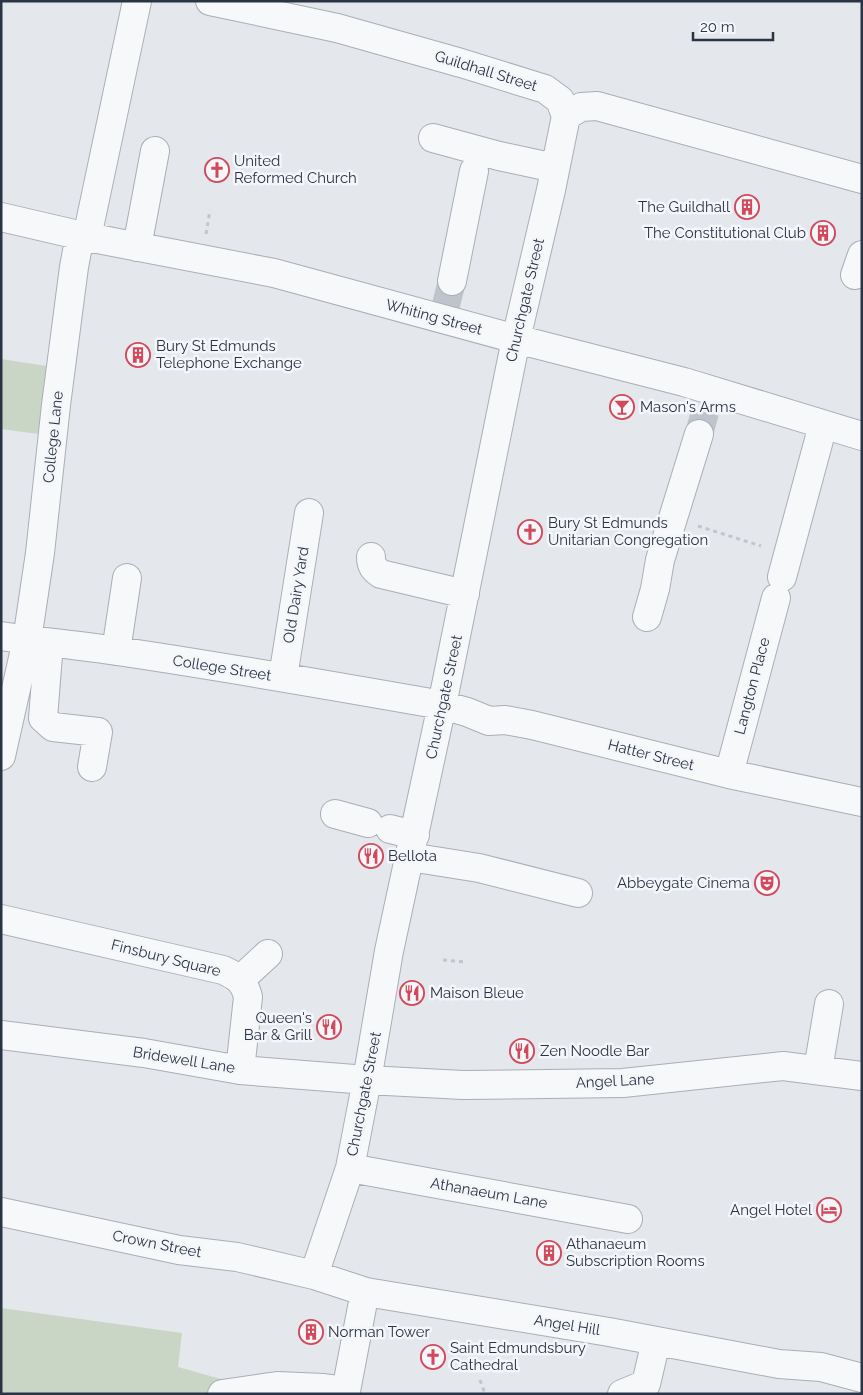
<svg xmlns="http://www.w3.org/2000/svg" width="863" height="1395" viewBox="0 0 863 1395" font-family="Raleway,sans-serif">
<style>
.green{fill:#c9d6c5}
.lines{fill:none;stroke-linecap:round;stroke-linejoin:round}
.minor-tunnel{stroke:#bfc3cb;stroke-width:28;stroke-dasharray:28 14;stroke-linecap:butt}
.minor-casing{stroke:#a9aeb7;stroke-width:30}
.path{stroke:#c2c5cb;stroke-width:3;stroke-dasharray:4 4;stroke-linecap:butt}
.minor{stroke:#f7f8fa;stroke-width:28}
.labels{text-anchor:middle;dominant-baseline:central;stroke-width:5;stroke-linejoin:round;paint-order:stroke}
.street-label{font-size:15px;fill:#2b3445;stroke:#f4f6f9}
.poi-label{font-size:15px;fill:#2b3445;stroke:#f4f6f9;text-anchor:start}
</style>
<rect width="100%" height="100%" fill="#e4e7ec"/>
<!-- green -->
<path class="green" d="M1,359L47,366L39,434L1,429Z
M1,1308L182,1333L178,1367L257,1389L254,1394H1Z"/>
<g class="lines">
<!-- minor-tunnel -->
<path class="minor-tunnel" d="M446,305L452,281
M699,434L705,412"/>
<defs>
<path id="minor" d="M210,1L337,28L461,63L545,89L560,100L566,116
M566,116L581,107L597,106L862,179
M433,138L499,156L555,168
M1,217L87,237L274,273L516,339L684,382L862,436
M87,237L137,1
M137,247L155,151
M855,275L862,255
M452,281L474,171
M371,557C371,566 374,569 381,574L465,594
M782,577L823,425
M647,617L655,589L660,560L699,434
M1,636C40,642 79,645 117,651C226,667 334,686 442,705L467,712L489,721L505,720L532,725L729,774L862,802
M49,643L43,718L53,727L98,732L92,767
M116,651L127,578
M283,677L309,513
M1,756L27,640L40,553L56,405L74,267L80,235
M729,774L776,598
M335,814L368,823
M390,829L415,835
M410,857L479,868L578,893
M1,919L223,970C238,977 244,981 248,997L240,1070
M240,980L268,954
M1,1035L144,1053L240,1070L367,1080L463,1085L623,1083L783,1066L862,1076
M818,1070L829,1004
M350,1168L628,1219
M1,1212L179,1250L237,1257L314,1275L366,1292L609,1332L779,1364L821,1367L862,1378
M314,1275L350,1168L367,1080L389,951L442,705L516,339L551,190L566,116
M222,1394L277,1386L324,1388L346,1391L362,1307
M622,1394L646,1384L656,1341"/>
</defs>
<!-- minor casing -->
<use href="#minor" class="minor-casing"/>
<!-- path -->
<path class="path" d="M206,234L210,210
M698,526L761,546
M443,960L466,962
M480,1380L485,1394"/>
<!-- minor -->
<use href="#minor" class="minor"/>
</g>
<!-- icons -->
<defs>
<symbol id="church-ring" viewBox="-11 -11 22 22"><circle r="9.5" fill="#f4f6f9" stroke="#d1495b" stroke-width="1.5"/><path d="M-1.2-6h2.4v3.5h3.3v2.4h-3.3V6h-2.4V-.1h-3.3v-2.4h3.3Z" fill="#d1495b"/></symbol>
<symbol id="building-ring" viewBox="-11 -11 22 22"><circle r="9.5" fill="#f4f6f9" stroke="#d1495b" stroke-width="1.5"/><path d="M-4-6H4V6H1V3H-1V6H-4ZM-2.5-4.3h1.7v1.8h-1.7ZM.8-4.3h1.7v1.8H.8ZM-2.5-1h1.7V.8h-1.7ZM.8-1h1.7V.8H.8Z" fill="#d1495b"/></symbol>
<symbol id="bar-ring" viewBox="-11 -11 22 22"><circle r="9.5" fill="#f4f6f9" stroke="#d1495b" stroke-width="1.5"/><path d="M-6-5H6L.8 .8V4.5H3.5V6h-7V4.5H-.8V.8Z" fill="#d1495b"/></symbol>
<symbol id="restaurant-ring" viewBox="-11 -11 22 22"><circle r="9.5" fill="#f4f6f9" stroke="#d1495b" stroke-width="1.5"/><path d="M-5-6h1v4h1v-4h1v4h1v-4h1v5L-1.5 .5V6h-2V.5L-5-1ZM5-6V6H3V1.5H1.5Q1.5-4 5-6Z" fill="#d1495b"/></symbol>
<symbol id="theatre-ring" viewBox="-11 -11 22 22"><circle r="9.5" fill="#f4f6f9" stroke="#d1495b" stroke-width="1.5"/><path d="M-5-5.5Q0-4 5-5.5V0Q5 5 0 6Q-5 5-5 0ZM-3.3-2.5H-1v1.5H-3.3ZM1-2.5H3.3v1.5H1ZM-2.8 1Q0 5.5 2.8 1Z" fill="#d1495b"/></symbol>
<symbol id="hotel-ring" viewBox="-11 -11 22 22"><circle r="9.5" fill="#f4f6f9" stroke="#d1495b" stroke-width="1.5"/><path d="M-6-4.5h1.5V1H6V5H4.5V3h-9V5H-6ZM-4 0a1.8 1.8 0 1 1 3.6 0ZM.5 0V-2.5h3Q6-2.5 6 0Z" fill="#d1495b"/></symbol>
</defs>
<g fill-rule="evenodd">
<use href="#church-ring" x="203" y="156" width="28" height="28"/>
<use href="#building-ring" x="733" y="193" width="28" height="28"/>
<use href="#building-ring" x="809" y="219" width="28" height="28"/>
<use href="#building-ring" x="124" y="341" width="28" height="28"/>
<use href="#bar-ring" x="608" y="393" width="28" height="28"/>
<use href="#church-ring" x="516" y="518" width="28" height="28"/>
<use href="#restaurant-ring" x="357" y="842" width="28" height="28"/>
<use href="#theatre-ring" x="753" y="869" width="28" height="28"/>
<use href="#restaurant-ring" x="398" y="979" width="28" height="28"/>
<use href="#restaurant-ring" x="315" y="1013" width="28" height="28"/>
<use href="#restaurant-ring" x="508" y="1037" width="28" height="28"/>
<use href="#hotel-ring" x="815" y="1196" width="28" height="28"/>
<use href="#building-ring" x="535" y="1239" width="28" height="28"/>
<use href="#building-ring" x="297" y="1318" width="28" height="28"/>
<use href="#church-ring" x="419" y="1343" width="28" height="28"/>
</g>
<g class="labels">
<!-- street labels -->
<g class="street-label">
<text transform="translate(486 71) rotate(17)">Guildhall Street</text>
<text transform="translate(525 300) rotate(-77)">Churchgate Street</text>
<text transform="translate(434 317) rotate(15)">Whiting Street</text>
<text transform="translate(53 437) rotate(-84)">College Lane</text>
<text transform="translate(296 595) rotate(-81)">Old Dairy Yard</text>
<text transform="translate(222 668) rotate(9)">College Street</text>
<text transform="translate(752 686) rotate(-75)">Langton Place</text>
<text transform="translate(444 697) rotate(-78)">Churchgate Street</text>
<text transform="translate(651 755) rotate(14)">Hatter Street</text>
<text transform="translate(166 958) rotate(14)">Finsbury Square</text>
<text transform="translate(184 1060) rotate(9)">Bridewell Lane</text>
<text transform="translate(615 1081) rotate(-3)">Angel Lane</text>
<text transform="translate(364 1094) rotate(-79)">Churchgate Street</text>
<text transform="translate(489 1193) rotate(10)">Athanaeum Lane</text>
<text transform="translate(157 1244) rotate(11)">Crown Street</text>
<text transform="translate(567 1325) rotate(9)">Angel Hill</text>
</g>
<!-- poi labels -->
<g class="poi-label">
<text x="234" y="161">United<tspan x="234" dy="17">Reformed Church</tspan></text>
<text x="730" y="207" text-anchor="end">The Guildhall</text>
<text x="806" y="233" text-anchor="end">The Constitutional Club</text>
<text x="156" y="346">Bury St Edmunds<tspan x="156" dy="17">Telephone Exchange</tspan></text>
<text x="640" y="407">Mason's Arms</text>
<text x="548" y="523">Bury St Edmunds<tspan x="548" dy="17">Unitarian Congregation</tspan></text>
<text x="388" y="856">Bellota</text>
<text x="750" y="883" text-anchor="end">Abbeygate Cinema</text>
<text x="430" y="993">Maison Bleue</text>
<text x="312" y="1018" text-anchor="end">Queen's<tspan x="312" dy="17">Bar &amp; Grill</tspan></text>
<text x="540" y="1051">Zen Noodle Bar</text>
<text x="812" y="1210" text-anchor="end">Angel Hotel</text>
<text x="566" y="1244">Athanaeum<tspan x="566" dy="17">Subscription Rooms</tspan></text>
<text x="328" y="1332">Norman Tower</text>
<text x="450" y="1348">Saint Edmundsbury<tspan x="450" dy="17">Cathedral</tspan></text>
</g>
</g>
<!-- border -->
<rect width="863" height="1395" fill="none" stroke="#2b3445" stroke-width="5"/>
<!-- scale -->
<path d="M693 32v8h80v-8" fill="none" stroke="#2b3445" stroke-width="2.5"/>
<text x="700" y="32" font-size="15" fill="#2b3445" stroke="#f4f6f9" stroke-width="4" paint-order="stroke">20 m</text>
</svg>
